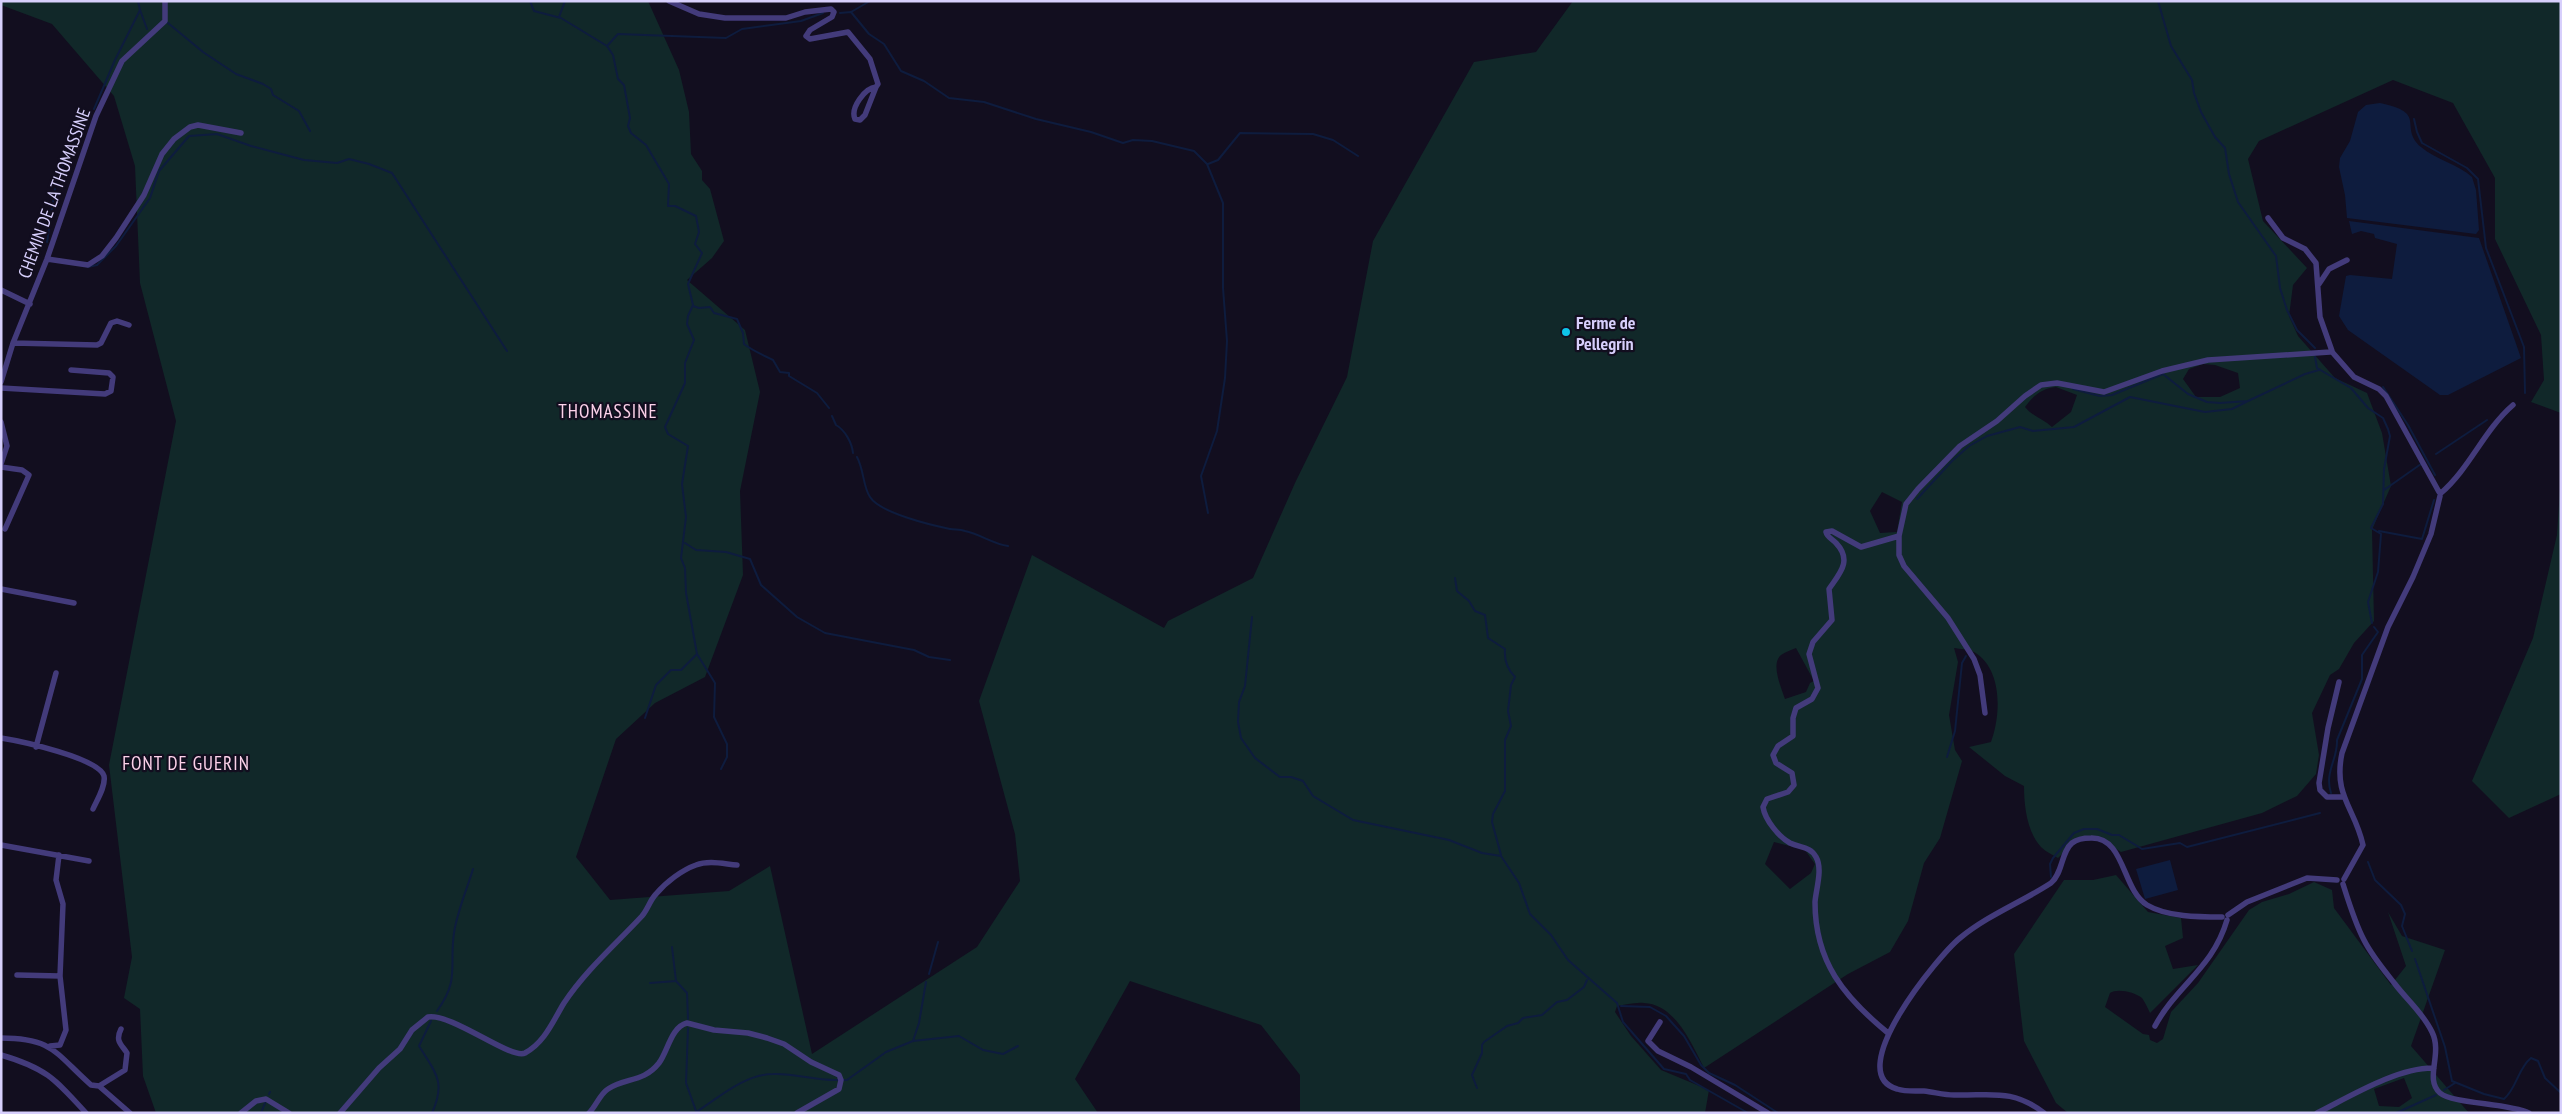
<svg xmlns="http://www.w3.org/2000/svg" width="2562" height="1114" viewBox="0 0 2562 1114" font-family="'PT Sans Narrow',sans-serif">
<style>
.green{fill:#112829;fill-rule:evenodd}
.water{fill:#0e1c3e}
.lines{fill:none;stroke-linecap:round;stroke-linejoin:round}
.stream{stroke:#0e1c3e;stroke-width:2}
.minor{stroke:#433b7b;stroke-width:5.5}
.poi-dot{fill:#0ec3e9;stroke:#120e1f;stroke-width:2}
.labels{text-anchor:middle;dominant-baseline:central;stroke-width:4.5;stroke-linejoin:round;paint-order:stroke}
.street-label{font-size:18px;fill:#d7cffc;stroke:#120e1f}
.poi-label{font-size:18px;font-weight:bold;fill:#d7cffc;stroke:#120e1f;text-anchor:start}
.neighbourhood-label{font-size:19px;letter-spacing:1px;fill:#fcd1e9;stroke:#120e1f}
</style>
<rect width="100%" height="100%" fill="#120e1f"/>
<!-- green -->
<path class="green" d="M1,1H648L679,70L689,112L691,154L702,171V180L710,189L724,241L712,258L687,280L745,330L760,392L740,491L743,575L705,677L655,703L616,739L576,857L610,900L729,891L770,866L812,1054L977,947L1020,881L1015,834L979,701L1032,555L1164,628L1168,621L1253,578L1295,483L1347,377L1373,241L1474,62L1536,52L1573,1H2561V413L2531,402L2544,380L2541,335L2495,239V178L2453,103L2393,80L2259,141L2248,159L2263,221L2307,268L2293,285L2289,316L2298,336L2335,378L2367,393L2382,433L2391,486L2372,530L2374,621L2354,643L2339,669L2330,675L2312,713L2319,755L2316,774L2297,796L2262,813L2121,852L2101,839L2075,841L2058,858C2053,855 2046,852 2041,847C2027,832 2024,806 2024,786L2005,776L1969,747L1991,742C2001,715 2003,669 1974,652C1968,649 1960,649 1954,648L1958,662L1949,715L1955,750L1962,761L1940,838L1924,863L1908,921L1890,952L1848,974L1704,1068C1692,1044 1675,1004 1644,1003C1635,1002 1625,1005 1617,1006L1615,1012L1631,1036L1661,1070L1709,1090L1705,1113H1300V1075L1261,1025L1130,981L1075,1079L1098,1113H156L143,1076L140,1009L124,998L132,957L109,765L176,421L140,283L135,166L114,96L52,24L1,5ZM2203,364L2215,365L2238,373L2240,388L2220,397H2196L2183,379L2189,369ZM2056,387L2077,395L2071,412L2052,427C2043,419 2032,416 2025,407C2033,396 2042,388 2056,387ZM1882,492L1902,502L1897,532L1880,533L1870,511ZM1796,648L1814,681L1810,683L1806,692L1785,699C1782,689 1770,664 1781,655C1785,652 1791,650 1796,648ZM1774,842L1805,850L1815,864L1811,873L1790,889L1765,864Z
M2561,474V794L2509,818L2472,781L2533,638L2557,535Z
M2116,875L2148,912L2181,918L2183,938L2165,946L2173,969L2198,965L2150,1013C2148,1009 2145,1002 2142,998C2135,992 2117,988 2110,993L2105,1007L2143,1034L2149,1035L2150,1040L2157,1043L2163,1039L2171,1012L2198,983L2249,910L2262,902L2289,894L2314,882L2332,890L2334,908L2391,985L2406,966L2388,912L2402,936L2445,950L2411,1046L2469,1113H2068L2056,1103L2024,1041L2014,954L2064,880H2093ZM2404,1078L2412,1098L2399,1107L2379,1106L2374,1089Z"/>
<!-- water -->
<path class="water" d="M2380,103C2429,113 2398,127 2421,147C2436,160 2458,164 2472,177L2476,190L2479,230L2476,234L2347,218L2345,195L2339,167L2340,158L2350,141L2358,112L2366,105Z
M2349,221L2479,238L2521,358L2448,395H2440L2348,330L2339,316L2346,276L2350,275L2392,279L2397,244L2375,238L2374,234L2361,231L2352,234Z
M2170,860L2178,890L2145,899L2136,869Z"/>
<g class="lines">
<!-- stream -->
<path class="stream" d="M530,1L534,11L561,18L607,46L613,55L618,79L624,85L630,118L628,126L631,133L646,145L669,184L668,206H675L696,216L699,232L695,244L702,253L688,284L693,305L688,316L687,324L694,340L685,363V383L665,427L668,434L688,446L682,484L686,517L681,558L685,568L686,593L697,654L715,683L714,717L727,744V757L721,769
M2158,1L2171,46L2192,80L2194,93L2201,112L2215,137L2225,148L2229,174L2238,202L2276,256L2280,288L2287,310L2297,330L2315,348
M140,10L147,29
M851,12L869,34L884,44L901,71L924,81L949,98L984,102L1036,119L1091,132L1123,143L1133,140L1152,141L1194,151L1207,164L1223,203V288L1227,341L1225,378L1217,431L1201,476L1208,513
M840,13L851,12L870,1
M559,17L565,1
M168,23L203,52L236,74L263,84L271,89L273,95L299,111L310,131
M607,46L618,34L726,38L742,29L801,21L823,13
M94,109L115,60L140,10L138,1
M2414,119L2417,132L2422,143L2467,168L2478,179L2486,248L2524,347L2525,393
M82,130L85,124
M1208,164L1218,160L1240,133L1313,134L1333,140L1358,156
M58,180L67,153L76,139
M47,242L55,189
M88,267L97,265L116,246L150,198L159,171L189,136L217,134L251,146L304,160L337,163L349,159L369,164L392,173L507,351
M693,306L699,308L710,307L714,313L737,319L743,333L744,344C753,351 763,355 773,360L780,372L789,373V376L817,393L829,408
M2315,357L2317,368L2351,388L2368,408L2383,418L2388,429L2390,436L2384,469L2383,504L2371,528L2381,534L2378,572L2368,602L2372,623
M2383,387L2408,425L2435,475
M2073,389L2100,396L2112,395L2163,374L2188,394L2207,402L2220,403L2248,401L2305,374L2319,370
M832,416L836,425C845,430 852,443 853,453
M2436,454L2487,420
M857,457C864,470 863,487 870,497C880,513 931,525 950,529C955,530 960,529 965,531C980,534 993,544 1008,546
M2384,490L2421,464
M1917,499L1952,461L1969,446L1987,436L2020,427L2033,431L2074,427L2130,397L2205,412L2232,409L2248,401
M2379,531L2422,539L2434,500
M685,543L696,550L726,552L750,559L761,585L797,617L825,633L914,650L929,657L950,660
M1455,578L1457,591L1469,601L1475,611L1485,615L1488,638L1505,649C1504,660 1507,669 1515,677L1511,685L1508,711L1511,726L1505,740V791L1493,814L1492,822L1501,855
M1252,617L1245,686L1239,702L1238,722L1241,738L1255,758L1280,777H1291L1303,781L1313,796L1353,820L1449,840L1482,853L1501,856L1519,883L1530,914L1551,935L1568,960L1617,1003L1623,1022L1664,1069L1686,1074L1690,1080L1748,1113
M645,718L656,685L671,670H681L697,654
M1947,757L1955,731L1962,663L1966,656
M2331,793C2324,772 2338,759 2337,740L2362,679V655L2378,632L2374,627
M2368,862L2375,880L2401,905L2405,914L2402,926L2412,951
M2051,877L2050,864L2053,858L2074,833L2084,829H2097L2112,835H2119L2142,849L2180,843L2187,847L2320,813
M672,947L676,981L687,993L688,1019
M2415,959L2445,1047L2452,1081L2484,1094L2504,1099C2517,1088 2518,1068 2531,1058L2538,1061L2545,1078L2561,1093
M929,974L938,942
M650,983L676,981
M1621,1006L1650,1007L1666,1016L1684,1036L1701,1065L1709,1073L1735,1085L1778,1113
M437,1011C460,979 449,967 454,933C457,912 467,889 473,869
M431,1021L419,1046C436,1073 446,1082 432,1113
M688,1028L686,1083L696,1111
M913,1041L919,1023L926,982
M843,1080H847L886,1052L913,1041L959,1036L983,1050L1003,1054L1018,1046
M1477,1088L1472,1075L1482,1053V1045L1484,1042L1507,1026L1518,1023L1523,1018L1542,1015L1557,1002L1567,1000L1584,987L1587,980
M2444,1090L2455,1083
M269,1094L270,1092
M261,1113L265,1103
M695,1113C718,1098 745,1074 773,1074C795,1073 816,1081 838,1080
M2396,1113L2436,1095"/>
<!-- minor -->
<path class="minor" d="M669,1L699,14L725,18H786L805,12L831,9L834,12L832,17L810,30L806,36L810,39L848,32L870,59L878,84L876,87L865,115L860,120L855,119C850,108 865,88 876,87
M2268,218L2283,238L2305,249L2316,263L2320,317L2332,351
M47,259L88,265L102,256L116,238L144,195L162,154L174,139L190,127L198,125L241,133
M2319,284L2329,269L2347,260
M1,290L30,304
M13,343L97,345L101,343L111,323L117,321L129,325
M2333,353L2354,377L2379,389L2386,396L2439,492
M1,382L13,343L47,259L96,116L122,61L165,21V1
M1,388L105,394L111,391L113,377L109,373L71,370
M1,422L7,446L1,464
M1,467L22,470L29,475L5,529
M2441,493C2470,468 2484,430 2513,405
M1,589L74,603
M2339,682L2328,728L2319,783L2320,790L2327,797H2344
M1985,713L1980,675L1974,659L1948,618L1904,566L1899,555V536L1906,504L1918,489L1960,446L1997,421L2025,396L2041,385L2057,383L2104,392L2162,371L2208,360L2330,352
M1,738C20,741 99,758 104,776C106,786 97,800 93,809
M36,747L56,673
M1,845L89,861
M2344,879L2363,845C2355,808 2333,796 2342,753L2388,627L2413,577L2431,534L2440,496
M2343,884C2349,903 2355,923 2364,940C2372,956 2384,970 2395,984C2407,1000 2423,1013 2432,1032C2443,1054 2424,1079 2440,1093C2453,1104 2508,1103 2529,1113
M2228,915L2247,902L2307,878L2337,880
M17,975L60,976
M1660,1022L1648,1041L1658,1051L1691,1067L1768,1113
M2155,1026C2177,985 2213,968 2227,920
M1888,1033C1844,997 1815,962 1815,902C1816,889 1823,869 1816,857C1810,846 1800,848 1790,843C1779,837 1765,820 1763,807L1767,799L1788,792L1794,785L1792,773L1776,763L1773,755L1778,746L1793,736V718L1796,708L1812,699L1818,688L1809,654L1813,642L1832,620L1829,589C1839,574 1853,561 1836,543C1832,539 1827,537 1826,532L1832,531L1861,547L1899,536
M1,1038C53,1038 55,1053 91,1085L99,1086L130,1113
M50,1046L60,1045L66,1030L60,976L63,904L56,880L59,855
M1,1055C46,1068 55,1079 86,1113
M99,1086L125,1070L127,1053C121,1044 115,1041 121,1029
M241,1113L256,1101L266,1099L289,1113
M340,1113L379,1068L400,1049L412,1030L428,1017C452,1013 511,1060 525,1053C545,1042 553,1021 564,1003C586,970 615,945 642,916C648,909 650,900 656,894C666,882 682,870 696,865C709,860 724,864 737,865
M589,1113C596,1106 600,1094 608,1089C626,1077 643,1083 659,1063C668,1051 671,1027 687,1023L714,1030L748,1033L767,1038L784,1044L811,1062L839,1075L841,1080L839,1089L797,1113
M2044,1113C2012,1088 1990,1096 1954,1095C1944,1095 1934,1092 1924,1091C1915,1091 1906,1092 1897,1089C1841,1073 1939,955 1960,938C1988,915 2022,902 2051,883C2063,873 2061,852 2072,843C2077,839 2085,838 2091,838C2125,837 2122,890 2147,905C2167,917 2199,917 2222,917
M2317,1113C2349,1097 2398,1067 2434,1068"/>
</g>
<!-- markers -->
<circle class="poi-dot" cx="1566" cy="332" r="5"/>
<g class="labels">
<!-- street labels -->
<g class="street-label">
<text transform="translate(54 193) rotate(-70)">CHEMIN DE LA THOMASSINE</text>
</g>
<!-- poi labels -->
<g class="poi-label">
<text x="1576" y="322">Ferme de<tspan x="1576" dy="21">Pellegrin</tspan></text>
</g>
<!-- neighbourhood labels -->
<g class="neighbourhood-label">
<text x="608" y="411">THOMASSINE</text>
<text x="186" y="763">FONT DE GUERIN</text>
</g>
</g>
<!-- border -->
<rect width="2562" height="1114" fill="none" stroke="#d7cffc" stroke-width="5"/>
</svg>
